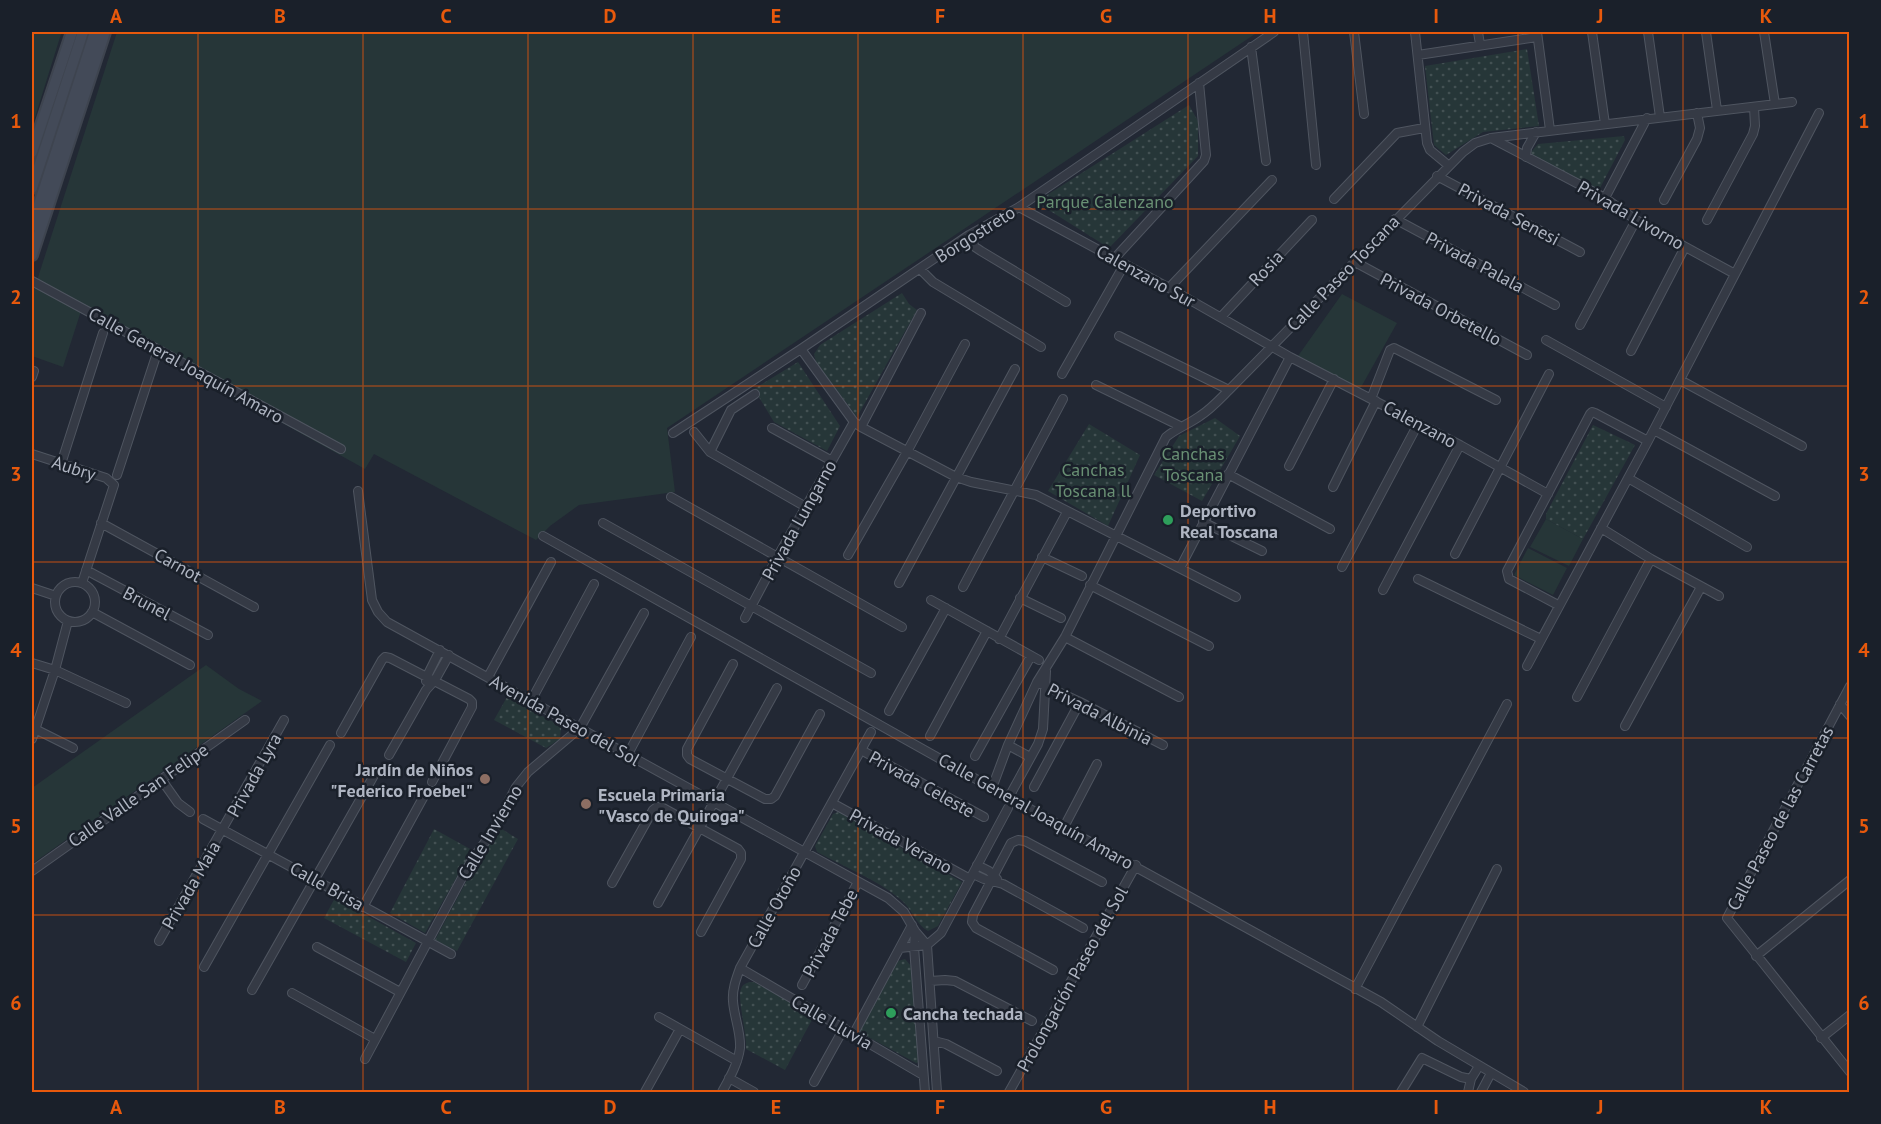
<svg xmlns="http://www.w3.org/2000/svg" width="1881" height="1124" viewBox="0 0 1881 1124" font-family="'PT Sans',sans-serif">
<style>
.grass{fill:#263638}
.park{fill:url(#park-dots)}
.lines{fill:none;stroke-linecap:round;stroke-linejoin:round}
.minor-casing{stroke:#4f5560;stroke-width:10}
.secondary-casing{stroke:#3e444f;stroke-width:14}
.minor{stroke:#353a45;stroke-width:8}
.secondary{stroke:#434a58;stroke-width:10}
.grid{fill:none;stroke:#e8590c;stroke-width:1.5;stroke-opacity:0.55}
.leisure-dot{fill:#2e9e5b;stroke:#1a202a;stroke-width:2}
.education-dot{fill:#8d6e63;stroke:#1a202a;stroke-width:2}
.labels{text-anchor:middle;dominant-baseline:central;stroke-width:5;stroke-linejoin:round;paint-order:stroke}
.park-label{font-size:18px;fill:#699074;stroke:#1a202a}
.street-label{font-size:18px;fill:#afb5c2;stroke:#1a202a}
.poi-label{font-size:18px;font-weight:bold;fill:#afb5c2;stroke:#1a202a;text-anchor:start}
.neatline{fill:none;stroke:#e8590c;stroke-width:2}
.grid-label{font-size:20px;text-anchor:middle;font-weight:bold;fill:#e8590c}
</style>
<defs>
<pattern id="park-dots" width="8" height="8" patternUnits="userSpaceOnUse" patternTransform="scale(1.5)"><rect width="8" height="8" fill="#263638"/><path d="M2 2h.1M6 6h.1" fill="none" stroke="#435153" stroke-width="1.8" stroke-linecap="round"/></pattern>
</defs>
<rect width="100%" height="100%" fill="#222834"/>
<!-- grass -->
<path class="grass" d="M32,32H56L61,34L32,127Z
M117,32H145L150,34L151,32H1258L667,428L675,492L579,505L550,526L536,540L374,454L365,469L81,311L63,367L32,356V296Z
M1342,294L1397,323L1360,389L1298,356Z
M1546,519L1583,539L1569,566L1530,547Z
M1528,548L1567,568L1553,595L1514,575Z
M206,665L239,689L262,701L32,864V788Z"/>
<!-- park -->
<path class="park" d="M1527,49L1539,126L1483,132L1446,155L1434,145L1425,66Z
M1189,105L1198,121V156L1109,248L1036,202Z
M1624,136L1625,140L1600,188L1596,191L1532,156L1531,152L1538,144Z
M902,293L909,304L917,310L857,417L816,362L814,354L820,345Z
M798,362L840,426L827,451L774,422L754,389Z
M1215,418L1240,436L1202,501L1154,475L1179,436Z
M1089,424L1140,455L1108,526L1048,491Z
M1593,425L1635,445L1583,539L1546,519V514Z
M507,697L557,724L561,728L560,739L546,748L494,720Z
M838,812L962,882L938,926L928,931C915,924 912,908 900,899C876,879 844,867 817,852L815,846L833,814Z
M500,828L518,839L457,951L435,940L475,865Z
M434,829L472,850L425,933L390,913Z
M335,898L416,943L406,962L324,918Z
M905,959L911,966L919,1062L916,1063L861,1033L860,1029L898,961Z
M749,982H754L814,1016L785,1070L746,1049C747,1034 737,998 741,989C743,984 745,984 749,982Z"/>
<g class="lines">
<defs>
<path id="minor" d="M1303,32L1316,165
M1354,32L1364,114
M1415,32L1427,143L1430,150L1448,165
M1478,32L1480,44
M1537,32L1550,130
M1592,32L1605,124
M1648,32L1660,117
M1706,32L1717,110
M1764,32L1775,104
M1251,47L1266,161
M1418,55L1537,37
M1491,138L1605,198L1636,220L1735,274
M1526,157L1527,148L1536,132
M1437,176L1580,252
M1605,198L1647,118
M1334,199L1397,133L1424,128
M1664,200L1697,139L1700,128L1697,113
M1019,207L1169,288L1290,357L1180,568
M1395,219L1555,305
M1707,220L1753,134L1755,126L1754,107
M969,235L975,247L981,251L1066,302
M1114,259L1204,161L1206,155L1199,83
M1355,262L1527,355
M920,269L933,282L1041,347
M32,281L341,449
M1169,288L1272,180
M1221,317L1312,220
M1580,325L1636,220
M1119,336L1229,390
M1546,340L1666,407
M801,349L854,422L861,427L956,477L971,482L1036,495L1236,597
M1631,351L1685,247
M1290,357L1460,445L1548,494
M1062,374L1124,265
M32,377L34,371
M1680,380L1802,446
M1096,385L1180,426
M1371,399L1390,350L1394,348L1496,400
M861,427L921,313
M772,428L832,461
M1654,430L1775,496
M694,432L710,452L806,507
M673,433L801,349L969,235L1019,207L1274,32
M710,452L731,410L755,394
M32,454L106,478L114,485L82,583
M61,464L103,333
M1289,466L1334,379
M1228,474L1330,529
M117,475L158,350
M1628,478L1747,547
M1333,487L1376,401
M358,491L372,600L378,612L387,622L888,898L904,912L915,931L927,945L937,1092
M671,497L902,627
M1203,522L1262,551
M101,523L254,607
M603,523L871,673
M1601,528L1651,559L1719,596
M543,536L992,788L1381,1002L1438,1041L1524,1092
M1455,554L1549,374
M848,555L908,450L965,344
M1042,557L1082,576
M1342,567L1418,424
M86,570L208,635
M1418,579L1541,639
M55 602a20 20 0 1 1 40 0a20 20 0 1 1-40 0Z
M899,583L1015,369
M1090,585L1209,646
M963,587L1063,399
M32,588L56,596
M1383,590L1460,445
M1020,598L1061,618
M931,600L1039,660
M1558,605L1509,579L1507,571L1590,414L1592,412L1595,413L1648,441
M92,612L190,665
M745,618L778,556L854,422
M1065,637L1179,697
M999,639L1067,512
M32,663L55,670L126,703
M733,664L687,749V755L690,759L765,799H771L775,796L820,714
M1527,666L1648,441L1819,113
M488,677L551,562
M426,681L427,676L440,650
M1037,682L1080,702L1163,745
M1850,686L1727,918L1850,1072
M1577,697L1651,559
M531,701L594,584
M1840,704L1850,716
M889,711L946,608
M1625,726L1701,587
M35,729L73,748
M341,733L382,660L385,657L390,658L469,699L472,702V707L432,782
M930,736L987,631
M32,739L55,670L68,621
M1008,745L1030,757
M861,750L984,817
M628,754L691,637
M389,755L426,690L435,680L449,655
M975,756L1031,656
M161,779L178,803L190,812
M1034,787L1080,702
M992,788L1008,745L1037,682L1065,637L1166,437C1177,428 1189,424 1200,416C1211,409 1220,399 1229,390L1463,152L1475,143L1491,138L1792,102
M1009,797L1038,744L1043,729L1046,671
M832,803L970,879
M203,819L451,954
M1064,827L1097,764
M977,865L989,871L997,879
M32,871L245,720
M973,874L984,879L1003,884L1083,928
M612,883L653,810L657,807L663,808L738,849L741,853V859L701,932
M658,903L777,688
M363,907L424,796
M915,931L914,947L925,1092
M159,941L284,720
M317,947L400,992
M900,948L927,945L941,933L1008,808
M1756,956L1850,880
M204,967L330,745
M740,968L923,1075
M1053,970L976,928L972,922L973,915L1011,843L1018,840L1025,841L1102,882
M930,981L945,980L955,981L1032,1021
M802,985L858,882
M1355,989L1507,704
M252,990L377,770
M292,993L375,1039
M659,1017L737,1061
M1417,1027L1497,869
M853,1035L912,925
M1821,1038L1850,1015
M934,1041L946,1044L997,1071
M365,1059L471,861L491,834L516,787L528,772L580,728L644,613
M729,1078L754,1092
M814,1082L844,1028
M645,1092L680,1029
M722,1092C729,1079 738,1064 740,1048C741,1032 734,1017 733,1001C732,990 736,979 740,968L871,732
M1009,1092L1136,865
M1401,1092L1422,1058L1461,1077L1471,1079
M1468,1092L1471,1079L1479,1066
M1481,1092L1491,1073"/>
<path id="secondary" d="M32,152L72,32
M32,188L83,32
M32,226L95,32
M32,255L105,32"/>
</defs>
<!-- minor casing -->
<use href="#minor" class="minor-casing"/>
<!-- secondary casing -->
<use href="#secondary" class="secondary-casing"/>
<!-- minor -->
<use href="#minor" class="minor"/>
<!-- secondary -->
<use href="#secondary" class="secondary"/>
</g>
<!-- grid -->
<path class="grid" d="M198,32V1092M363,32V1092M528,32V1092M693,32V1092M858,32V1092M1023,32V1092M1188,32V1092M1353,32V1092M1518,32V1092M1683,32V1092M32,209H1850M32,386H1850M32,562H1850M32,738H1850M32,915H1850"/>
<!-- markers -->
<g class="leisure-dot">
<circle cx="1168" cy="520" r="6"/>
<circle cx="891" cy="1013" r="6"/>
</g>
<g class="education-dot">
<circle cx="485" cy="779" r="6"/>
<circle cx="586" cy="804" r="6"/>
</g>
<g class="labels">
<!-- park labels -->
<g class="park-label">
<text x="1105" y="201">Parque Calenzano</text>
<text x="1193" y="453">Canchas<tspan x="1193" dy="21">Toscana</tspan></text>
<text x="1093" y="469">Canchas<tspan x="1093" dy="21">Toscana ll</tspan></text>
</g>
<!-- street labels -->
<g class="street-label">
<text transform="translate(1509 214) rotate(28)">Privada Senesi</text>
<text transform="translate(1631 215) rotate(30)">Privada Livorno</text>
<text transform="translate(975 234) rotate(-32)">Borgostreto</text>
<text transform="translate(1475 262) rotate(28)">Privada Palala</text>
<text transform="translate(1266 268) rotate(-47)">Rosia</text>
<text transform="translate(1343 273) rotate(-46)">Calle Paseo Toscana</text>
<text transform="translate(1146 276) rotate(29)">Calenzano Sur</text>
<text transform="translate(1441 309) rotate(28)">Privada Orbetello</text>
<text transform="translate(186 365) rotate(29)">Calle General Joaquín Amaro</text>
<text transform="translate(1420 424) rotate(28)">Calenzano</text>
<text transform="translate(74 468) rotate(18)">Aubry</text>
<text transform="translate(799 520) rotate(-61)">Privada Lungarno</text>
<text transform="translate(178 565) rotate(29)">Carnot</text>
<text transform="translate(147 603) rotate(28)">Brunel</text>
<text transform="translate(1100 714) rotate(27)">Privada Albinia</text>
<text transform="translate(565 720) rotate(29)">Avenida Paseo del Sol</text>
<text transform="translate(254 775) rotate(-61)">Privada Lyra</text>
<text transform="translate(922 784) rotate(29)">Privada Celeste</text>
<text transform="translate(138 795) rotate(-35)">Calle Valle San Felipe</text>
<text transform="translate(1036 811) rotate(29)">Calle General Joaquín Amaro</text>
<text transform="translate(1780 818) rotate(-62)">Calle Paseo de las Carretas</text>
<text transform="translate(490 832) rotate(-59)">Calle Invierno</text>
<text transform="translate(901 841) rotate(29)">Privada Verano</text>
<text transform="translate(191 885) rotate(-60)">Privada Maia</text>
<text transform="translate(327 886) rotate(29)">Calle Brisa</text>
<text transform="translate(774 907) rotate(-61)">Calle Otoño</text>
<text transform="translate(830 933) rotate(-62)">Privada Tebe</text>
<text transform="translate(1072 979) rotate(-61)">Prolongación Paseo del Sol</text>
<text transform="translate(832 1022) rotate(30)">Calle Lluvia</text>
</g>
<!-- poi labels -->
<g class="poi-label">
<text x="1180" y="510">Deportivo<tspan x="1180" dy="21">Real Toscana</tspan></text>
<text x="473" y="769" text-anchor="end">Jardín de Niños<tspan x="473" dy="21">"Federico Froebel"</tspan></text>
<text x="598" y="794">Escuela Primaria<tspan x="598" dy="21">"Vasco de Quiroga"</tspan></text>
<text x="903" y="1013">Cancha techada</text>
</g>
</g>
<!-- border -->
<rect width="1881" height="1124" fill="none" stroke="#1a202a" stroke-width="66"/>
<rect x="33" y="33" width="1815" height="1058" class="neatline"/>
<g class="grid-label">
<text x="116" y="23">A</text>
<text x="280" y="23">B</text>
<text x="446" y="23">C</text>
<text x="610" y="23">D</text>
<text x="776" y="23">E</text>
<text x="940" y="23">F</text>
<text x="1106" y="23">G</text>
<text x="1270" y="23">H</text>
<text x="1436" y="23">I</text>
<text x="1600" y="23">J</text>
<text x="1766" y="23">K</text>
<text x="16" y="128">1</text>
<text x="1864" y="128">1</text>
<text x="16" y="304">2</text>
<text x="1864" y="304">2</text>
<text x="16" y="481">3</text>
<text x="1864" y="481">3</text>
<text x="16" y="657">4</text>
<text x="1864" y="657">4</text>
<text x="16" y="833">5</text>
<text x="1864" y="833">5</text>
<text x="16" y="1010">6</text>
<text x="1864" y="1010">6</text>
<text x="116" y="1114">A</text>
<text x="280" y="1114">B</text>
<text x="446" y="1114">C</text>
<text x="610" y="1114">D</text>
<text x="776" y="1114">E</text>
<text x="940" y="1114">F</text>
<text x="1106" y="1114">G</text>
<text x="1270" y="1114">H</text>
<text x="1436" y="1114">I</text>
<text x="1600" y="1114">J</text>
<text x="1766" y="1114">K</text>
</g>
</svg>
